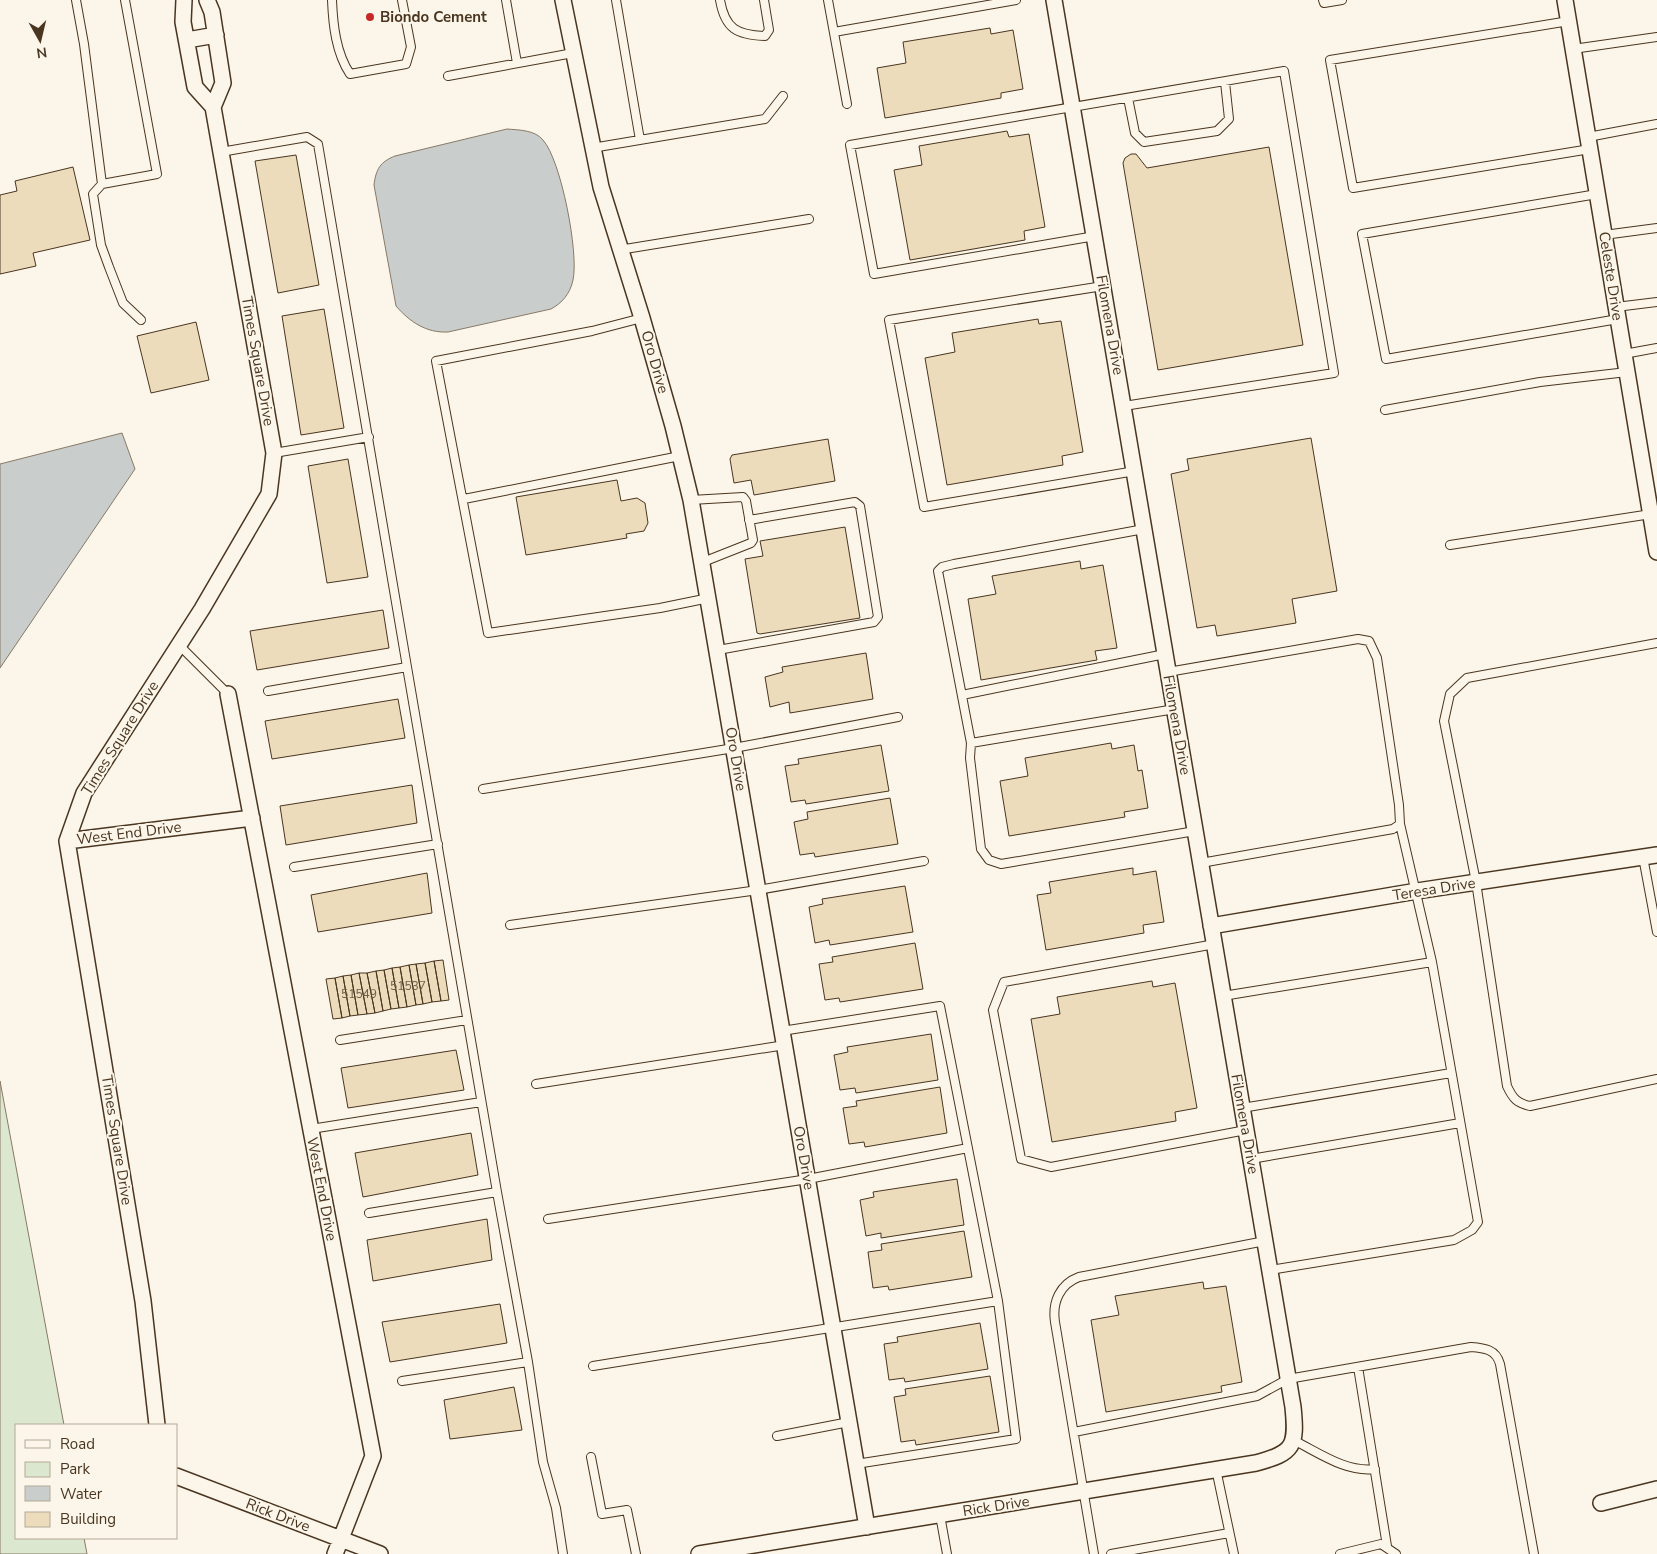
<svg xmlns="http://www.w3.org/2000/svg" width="1657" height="1554" viewBox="0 0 1657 1554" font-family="'Nunito Sans',sans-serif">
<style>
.green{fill:#dce7d0;stroke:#887966}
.water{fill:#c9cecd;stroke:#887966}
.building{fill:#ecdcbc;stroke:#4a3520}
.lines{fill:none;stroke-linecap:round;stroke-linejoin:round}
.service-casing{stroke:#4a3520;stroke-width:10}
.minor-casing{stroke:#4a3520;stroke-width:18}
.service{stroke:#fbf6e9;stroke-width:8}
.minor{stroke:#fbf6e9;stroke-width:15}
.poi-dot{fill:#c62828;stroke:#fbf6e9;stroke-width:2}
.labels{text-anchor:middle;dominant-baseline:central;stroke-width:4;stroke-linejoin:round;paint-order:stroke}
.number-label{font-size:12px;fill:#725f47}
.poi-label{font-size:15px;font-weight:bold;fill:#4a3520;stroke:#fbf6e9;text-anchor:start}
.street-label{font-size:15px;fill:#4a3520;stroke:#fbf6e9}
</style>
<rect width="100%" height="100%" fill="#fbf6e9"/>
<!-- green -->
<path class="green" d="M0,1081L64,1425H16V1538H84L87,1554H0Z"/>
<!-- water -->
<path class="water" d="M507,129C519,130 535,130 543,140C561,160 579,253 573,280C570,294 562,303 551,309L448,332C426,333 410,322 396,306L374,185C376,169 380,162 395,156Z
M122,433L135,469L0,668V464Z"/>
<!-- building -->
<path class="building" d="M990,28L991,34L1013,30L1023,89L1001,93V98L885,118L877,68L906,63L903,42Z
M1007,131L1009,137L1029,134L1045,227L1024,231L1025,240L910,260L894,170L922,165L919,146Z
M1269,147L1303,345L1158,370L1123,163L1125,158L1131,154H1136L1147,168Z
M296,155L319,285L278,293L255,161Z
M73,167L90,240L33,253L36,266L0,274V195L17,191L15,181Z
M324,309L344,428L301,435L282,316Z
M1038,319L1039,324L1061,321L1083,452L1062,456L1063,465L947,485L925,358L955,352L952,333Z
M196,322L209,380L151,393L137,336Z
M1311,438L1337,591L1292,599L1296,623L1217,636L1215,625L1197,628L1171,474L1189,470L1187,459Z
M828,439L835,481L754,495L751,480L734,483L730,459L732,455Z
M348,459L368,577L327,583L308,466Z
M617,480L621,501L637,498L645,503L648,523L644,531L626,534L627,538L526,555L516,497Z
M845,527L860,618L760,634L757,633L745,559L763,556L760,541Z
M1080,561L1081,569L1103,565L1117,648L1095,651L1097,660L981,680L968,599L996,594L992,576Z
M383,610L389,648L257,670L250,631Z
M866,653L873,699L790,713L789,702L770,707L765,677L783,672L782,667Z
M398,699L405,738L272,759L265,721Z
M1111,743L1112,749L1134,745L1138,771L1142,770L1148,808L1124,812L1125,817L1009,836L1000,781L1028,776L1025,758Z
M881,745L889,791L806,804L805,800L791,802L785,766L799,764L798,759Z
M412,785L417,823L286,845L280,806Z
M890,798L898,844L815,857L814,853L800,855L794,822L808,819L807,812Z
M1133,868V875L1156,871L1164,922L1143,925L1144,933L1046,950L1037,895L1051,893L1049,882Z
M427,873L432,913L318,932L311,895Z
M905,886L913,932L830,945L829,940L815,943L809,907L823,904L822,899Z
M915,943L923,989L840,1002L839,998L825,1000L819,964L833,962L832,957Z
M443,960L449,1000L441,1001L434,961Z
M434,961L441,1001L432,1002L425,963Z
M425,963L432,1002L423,1004L416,964Z
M416,964L423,1004L416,1005L409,965Z
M409,965L416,1005L407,1007L400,967Z
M400,967L407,1007L399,1008L392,968Z
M392,968L399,1008L391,1009L384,970Z
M384,970L391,1009L383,1011L376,971Z
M376,971L383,1011L375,1013L367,973Z
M359,973L367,1014L358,1015L351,975Z
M359,973H367L375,1013L367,1014Z
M351,975L358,1015L350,1016L343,976Z
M343,976L350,1016L342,1018L335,978Z
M335,978L342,1018L333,1019L326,979Z
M1152,981L1153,987L1175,983L1197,1108L1175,1112L1176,1121L1052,1142L1031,1019L1060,1014L1057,997Z
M931,1034L938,1080L856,1093L855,1088L840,1090L834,1055L848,1052L847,1047Z
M456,1050L464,1090L348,1108L341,1068Z
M940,1087L947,1133L865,1147L864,1142L849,1144L843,1108L857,1106L856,1101Z
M471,1133L478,1175L363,1197L355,1153Z
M957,1179L964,1225L881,1238V1233L866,1236L860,1200L874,1197L873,1192Z
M487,1219L492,1260L373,1281L367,1240Z
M964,1231L972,1277L889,1290L888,1286L873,1288L868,1252L882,1250L881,1244Z
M1203,1282L1204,1289L1226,1286L1242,1382L1221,1386L1222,1392L1106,1412L1091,1320L1119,1315L1115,1296Z
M500,1304L507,1343L390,1362L382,1322Z
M980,1323L988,1369L905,1382L904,1378L889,1380L884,1344L898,1342L897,1337Z
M990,1376L999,1432L916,1445L915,1440L901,1442L894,1397L906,1395L905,1389Z
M514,1387L522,1430L450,1439L444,1400Z"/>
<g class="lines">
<defs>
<path id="service" d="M76,0L84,44L102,184L157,174L125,0
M332,0C333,25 336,53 350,74L406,64L411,47L402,0
M506,0L517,63
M616,0L640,140
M720,0C725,29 737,35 765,36L769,30L764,0
M828,0L847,104
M1323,0L1324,3L1342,0
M1569,21L1330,60L1353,188L1590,149
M834,32L1016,0
M1573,49L1657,37
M448,76L573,53
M1128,98L1135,133L1144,142L1217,131L1229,119L1225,82
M1588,137L1657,124
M592,148L765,119L783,96
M221,152L307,137L318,144L407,667
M102,184L93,194L101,245L109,267L123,303L141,320
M1597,194L1362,234L1386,359L1618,319
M1604,235L1657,228
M1095,236L874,274L850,145L1284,71L1334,373L1124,406
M619,250L809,219
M1103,286L889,320L924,507L1135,471
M1616,307L1657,302
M642,318L592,331L436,361L488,633L660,608L709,598
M1624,354L1657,348
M1385,410L1540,382L1627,372
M274,453L369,437
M464,499L680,456
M691,500L743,497L746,501L753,540L751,543L703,562
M1144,529L954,564L942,567L938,571L971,743L970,758L981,849L989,860L1001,864L1195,831
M1450,545L1651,514
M1657,643L1467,678L1450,694L1444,721L1476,882L1507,1086C1513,1099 1517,1103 1530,1106L1657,1079
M179,645L228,694
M718,650L874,622L878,617L860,506L855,502L749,520
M1168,672L1358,639L1369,641L1377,658L1399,805L1400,824L1393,829L1201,863
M268,691L407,667L497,1192L528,1362L543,1462L556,1508L563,1554
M962,695L1165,654
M971,743L1175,709
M483,789L734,748L898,717
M1643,857L1657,932
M294,867L438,844
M510,925L758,890L924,861
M1215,944L1004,982L993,1010L1021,1159L1051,1167L1246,1130
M1223,996L1432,962
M782,1031L940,1006L998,1301
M340,1040L467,1020
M536,1084L785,1045
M1242,1108L1451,1073
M311,1129L481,1102
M1251,1159L1460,1123
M369,1213L497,1192
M548,1219L808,1179L968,1148
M1270,1270L1454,1240L1472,1230L1478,1222L1432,962L1400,824
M593,1366L998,1301L1016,1439L856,1464
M1358,1367L1387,1546
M402,1381L528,1362
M1074,1432L1257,1396L1288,1379L1471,1347C1484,1348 1496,1349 1500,1364L1534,1554
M777,1436L849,1422
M1293,1440C1318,1452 1346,1473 1375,1469
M591,1457L602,1514L627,1510L636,1554
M1216,1469L1234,1554
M940,1515L947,1554
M1094,1554L1055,1322C1052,1302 1060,1284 1079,1277L1265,1241
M1111,1554L1229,1533
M1340,1554L1381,1544L1396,1554"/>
<path id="minor" d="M207,0L212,12L223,83L213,107
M563,0L601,187L642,318L673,426L691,500L867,1527
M1565,0L1657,552
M187,40L216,35
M228,694L373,1456L335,1554
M67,841L252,818
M1211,926L1417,891L1657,855
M157,1425L143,1301L67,841L84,793L202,609L269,494L274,453L213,107L195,87L183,22L184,0
M176,1476L380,1554
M1601,1503L1657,1489
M699,1554L1256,1463C1294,1453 1297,1446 1293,1407L1054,0"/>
</defs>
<!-- service casing -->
<use href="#service" class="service-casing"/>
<!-- minor casing -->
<use href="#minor" class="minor-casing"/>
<!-- service -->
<use href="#service" class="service"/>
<!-- minor -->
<use href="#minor" class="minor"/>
</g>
<!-- markers -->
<circle class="poi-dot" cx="370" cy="17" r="5"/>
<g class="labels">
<!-- number labels -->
<g class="number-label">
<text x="408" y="986">51537</text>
<text x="359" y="994">51549</text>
</g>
<!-- poi labels -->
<g class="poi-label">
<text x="380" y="17">Biondo Cement</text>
</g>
<!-- street labels -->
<g class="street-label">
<text transform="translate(1611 276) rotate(81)">Celeste Drive</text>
<text transform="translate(1110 325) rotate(80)">Filomena Drive</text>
<text transform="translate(258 361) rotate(80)">Times Square Drive</text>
<text transform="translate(655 362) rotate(74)">Oro Drive</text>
<text transform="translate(1177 725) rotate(80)">Filomena Drive</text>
<text transform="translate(120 738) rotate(-58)">Times Square Drive</text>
<text transform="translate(736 759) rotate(80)">Oro Drive</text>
<text transform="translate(129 833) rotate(-7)">West End Drive</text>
<text transform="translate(1434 889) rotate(-9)">Teresa Drive</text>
<text transform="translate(1245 1124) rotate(80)">Filomena Drive</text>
<text transform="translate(117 1140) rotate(81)">Times Square Drive</text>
<text transform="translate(804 1158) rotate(80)">Oro Drive</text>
<text transform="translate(322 1189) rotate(79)">West End Drive</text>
<text transform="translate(996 1506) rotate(-9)">Rick Drive</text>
<text transform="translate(278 1515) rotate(21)">Rick Drive</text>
</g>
</g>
<!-- legend -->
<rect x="15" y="1424" width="162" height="115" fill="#fbf6e9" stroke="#b4a999"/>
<rect x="25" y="1440" width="25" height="8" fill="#fbf6e9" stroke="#b4a999"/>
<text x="60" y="1449" font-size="15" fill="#4a3520">Road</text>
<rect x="25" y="1462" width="25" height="15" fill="#dce7d0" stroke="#b4a999"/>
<text x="60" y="1474" font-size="15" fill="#4a3520">Park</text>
<rect x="25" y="1486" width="25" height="15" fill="#c9cecd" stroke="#b4a999"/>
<text x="60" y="1499" font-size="15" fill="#4a3520">Water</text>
<rect x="25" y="1512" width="25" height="15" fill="#ecdcbc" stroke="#b4a999"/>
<text x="60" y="1524" font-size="15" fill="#4a3520">Building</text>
<!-- north arrow -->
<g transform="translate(40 40) rotate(172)" stroke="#fbf6e9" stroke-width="4" paint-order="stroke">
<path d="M0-4L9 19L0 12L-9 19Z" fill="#4a3520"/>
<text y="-8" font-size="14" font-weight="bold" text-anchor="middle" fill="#4a3520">N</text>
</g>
</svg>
